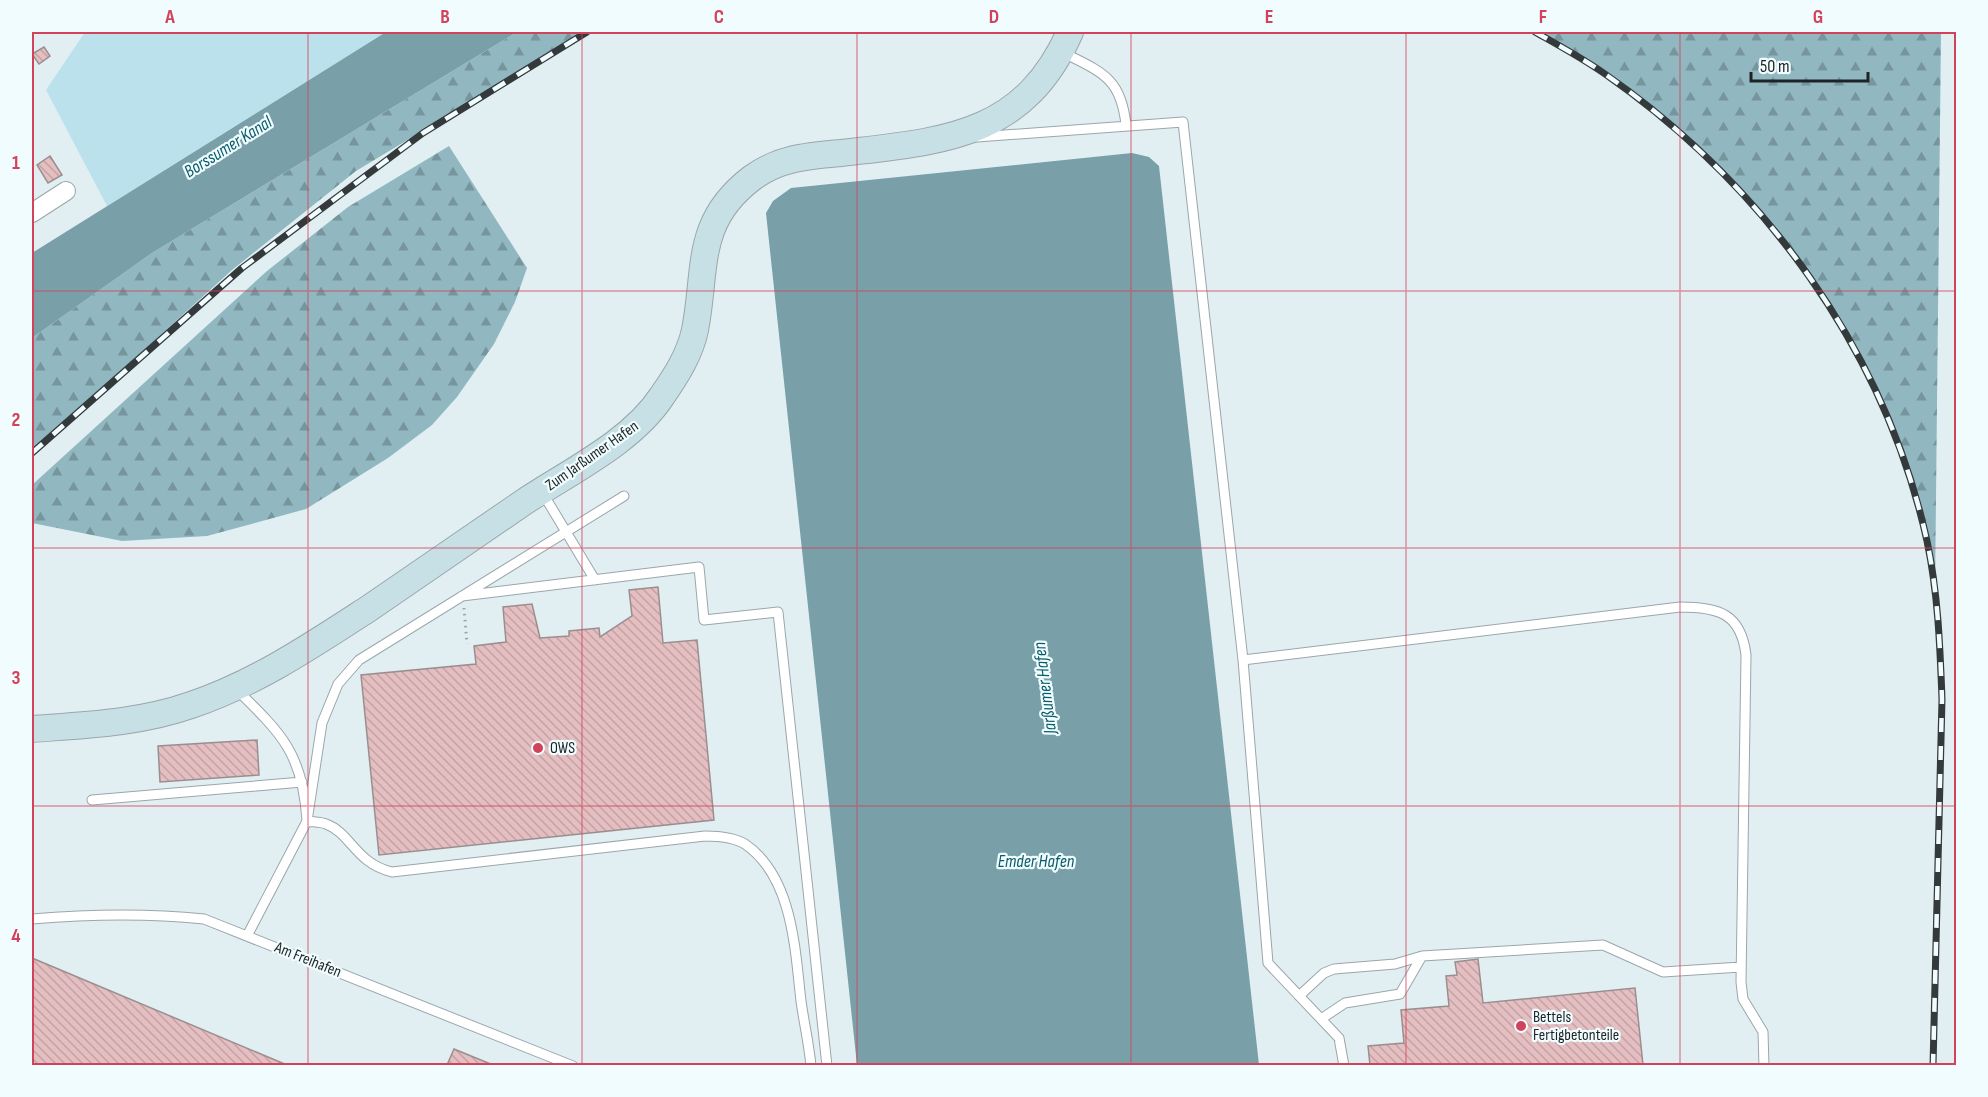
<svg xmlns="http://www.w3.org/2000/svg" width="1988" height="1097" viewBox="0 0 1988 1097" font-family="'Sofia Sans Condensed',sans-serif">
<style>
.grass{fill:#bbe2ec}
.forest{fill:url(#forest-firs)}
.water{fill:#799fa8}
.building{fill:url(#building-back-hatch);stroke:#9b8e8f;stroke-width:1.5}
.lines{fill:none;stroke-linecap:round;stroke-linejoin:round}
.lane-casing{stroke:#9aa7aa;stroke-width:11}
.street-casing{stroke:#9aa7aa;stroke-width:20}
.secondary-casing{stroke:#9aa7aa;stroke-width:28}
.path{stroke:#99a4a6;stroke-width:3;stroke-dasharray:1.5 4.5;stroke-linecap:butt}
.lane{stroke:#fff;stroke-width:9}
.street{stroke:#fff;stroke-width:18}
.secondary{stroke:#c7e0e6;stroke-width:26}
.rail-casing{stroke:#343a3c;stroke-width:7}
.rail{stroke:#f0fcfe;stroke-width:4.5;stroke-dasharray:14;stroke-linecap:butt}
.grid{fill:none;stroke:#d2425a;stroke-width:1.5;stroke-opacity:0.55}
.poi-dot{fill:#d2425a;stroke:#f0fcfe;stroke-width:2}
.labels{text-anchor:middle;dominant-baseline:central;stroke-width:4.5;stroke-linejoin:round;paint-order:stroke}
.street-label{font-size:16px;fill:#1e2325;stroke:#f0fcfe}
.poi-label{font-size:16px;fill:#1e2325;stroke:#f0fcfe;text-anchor:start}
.water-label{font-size:18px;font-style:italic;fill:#0a5b6a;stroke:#f0fcfe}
.neatline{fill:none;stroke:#d2425a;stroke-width:2}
.grid-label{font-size:20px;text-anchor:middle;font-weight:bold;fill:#d2425a}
</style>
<defs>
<pattern id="forest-firs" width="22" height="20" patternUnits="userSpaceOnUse" patternTransform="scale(1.5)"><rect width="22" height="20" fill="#91b8c1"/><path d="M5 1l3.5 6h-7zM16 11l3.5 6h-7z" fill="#76959d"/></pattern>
<pattern id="building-back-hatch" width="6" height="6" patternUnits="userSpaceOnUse" patternTransform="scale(1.5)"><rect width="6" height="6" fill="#e4bec0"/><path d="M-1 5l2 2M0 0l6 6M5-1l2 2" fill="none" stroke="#c3a3a5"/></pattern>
</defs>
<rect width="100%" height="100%" fill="#e1eff2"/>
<!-- grass -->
<path class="grass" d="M85,32H386L107,206L46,90Z"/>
<!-- forest -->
<path class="forest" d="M517,32H587L356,171L232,270L32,452V338L152,253Z
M1535,32H1941L1935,592C1925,528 1911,462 1883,403C1822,272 1724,157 1605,74C1583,58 1558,45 1535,32Z
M449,146L527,268L515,302L494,344L457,397L432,425L388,458L306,509L207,536L122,541L32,523V485L267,271L348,207Z"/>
<!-- water -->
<path class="water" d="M386,32H517L152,253L32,338V253Z
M1132,153L1149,157L1159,166L1259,1065H857L766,213L773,201L791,188Z"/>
<!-- building -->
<path class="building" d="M44,47L50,56L39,64L32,54Z
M50,156L62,175L48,183L37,165Z
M658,587L663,643L697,640L714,820L379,855L361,675L476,664L474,646L506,642L503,607L532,604L540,638L569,636V631L599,628L600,637L632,616L629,590Z
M257,740L259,775L160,782L158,746Z
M32,958L287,1065H32Z
M1478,959L1483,1003L1635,988L1643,1065H1370L1368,1046L1404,1043L1401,1010L1449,1006L1446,976L1457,975L1455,962Z
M454,1049L493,1065H447Z"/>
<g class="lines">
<defs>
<path id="lane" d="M1062,52C1101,72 1121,77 1126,125
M977,137L1183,122L1243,660L1268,963L1339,1038L1344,1066
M542,492L595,580
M462,596L699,567L704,620L778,612L827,1066
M1243,660L1680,607C1718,607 1741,613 1746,655L1741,982L1743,999L1763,1032L1764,1066
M236,689C282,734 303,754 307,821C313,822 321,822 326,824C351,833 355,863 392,872L705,836C718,836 733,837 745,844C793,877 795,950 801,1001C804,1023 809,1044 811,1066
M92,800L302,782
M32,919C89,914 147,913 204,919L573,1066
M247,936L307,821L322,723L338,684L359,660L624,496
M1299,996L1324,973L1334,969L1395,964L1422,956
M1321,1019L1345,1003L1400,994L1422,956L1603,945L1663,972L1741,967"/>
<path id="street" d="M32,213L66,191"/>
<path id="secondary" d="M32,729C85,725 140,723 191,705C256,683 311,646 368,609C420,573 472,538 524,502C569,472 632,442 662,396C676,376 690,354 695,330C707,269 694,222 752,178C779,158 808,156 841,153C942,141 1023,138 1070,32"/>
</defs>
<!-- lane casing -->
<use href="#lane" class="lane-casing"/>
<!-- street casing -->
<use href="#street" class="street-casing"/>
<!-- secondary casing -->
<use href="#secondary" class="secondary-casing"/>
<!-- path -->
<path class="path" d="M464,608L467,644"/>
<!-- lane -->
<use href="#lane" class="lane"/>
<!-- street -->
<use href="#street" class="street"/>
<!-- secondary -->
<use href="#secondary" class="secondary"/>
<defs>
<path id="rail" d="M1535,32C1558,45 1582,58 1605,74C1764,185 1885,350 1927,541C1938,593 1940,646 1942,699L1933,1066
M32,453L242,268L423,133L587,32"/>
</defs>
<!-- rail casing -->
<use href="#rail" class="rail-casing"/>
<!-- rail -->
<use href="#rail" class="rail"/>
</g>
<!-- grid -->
<path class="grid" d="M308,32V1066M582,32V1066M857,32V1066M1131,32V1066M1406,32V1066M1680,32V1066M32,291H1956M32,548H1956M32,806H1956"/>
<!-- markers -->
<g class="poi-dot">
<circle cx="538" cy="748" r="6"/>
<circle cx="1521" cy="1026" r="6"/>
</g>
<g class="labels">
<!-- street labels -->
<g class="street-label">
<text transform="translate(592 456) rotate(-35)">Zum Jarßumer Hafen</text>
<text transform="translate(308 960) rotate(22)">Am Freihafen</text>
</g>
<!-- poi labels -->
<g class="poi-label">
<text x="550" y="748">OWS</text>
<text x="1533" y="1017">Bettels<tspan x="1533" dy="18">Fertigbetonteile</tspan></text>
</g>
<!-- water labels -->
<g class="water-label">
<text transform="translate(228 147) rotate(-32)">Borssumer Kanal</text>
<text transform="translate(1045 688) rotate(-97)">Jarßumer Hafen</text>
<text x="1036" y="861">Emder Hafen</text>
</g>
</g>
<!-- border -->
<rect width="1988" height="1097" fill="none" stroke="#f0fcfe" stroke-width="66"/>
<!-- scale -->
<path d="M1751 72v9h117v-9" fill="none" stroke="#1e2325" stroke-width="3"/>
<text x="1760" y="72" font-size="18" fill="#1e2325" stroke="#f0fcfe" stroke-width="4.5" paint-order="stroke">50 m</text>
<rect x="33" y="33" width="1922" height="1031" class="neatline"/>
<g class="grid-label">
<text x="170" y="23">A</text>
<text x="445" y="23">B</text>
<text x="719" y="23">C</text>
<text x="994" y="23">D</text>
<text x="1269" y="23">E</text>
<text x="1543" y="23">F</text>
<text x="1818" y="23">G</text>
<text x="16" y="169">1</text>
<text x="16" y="426">2</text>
<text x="16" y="684">3</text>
<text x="16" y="942">4</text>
</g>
</svg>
